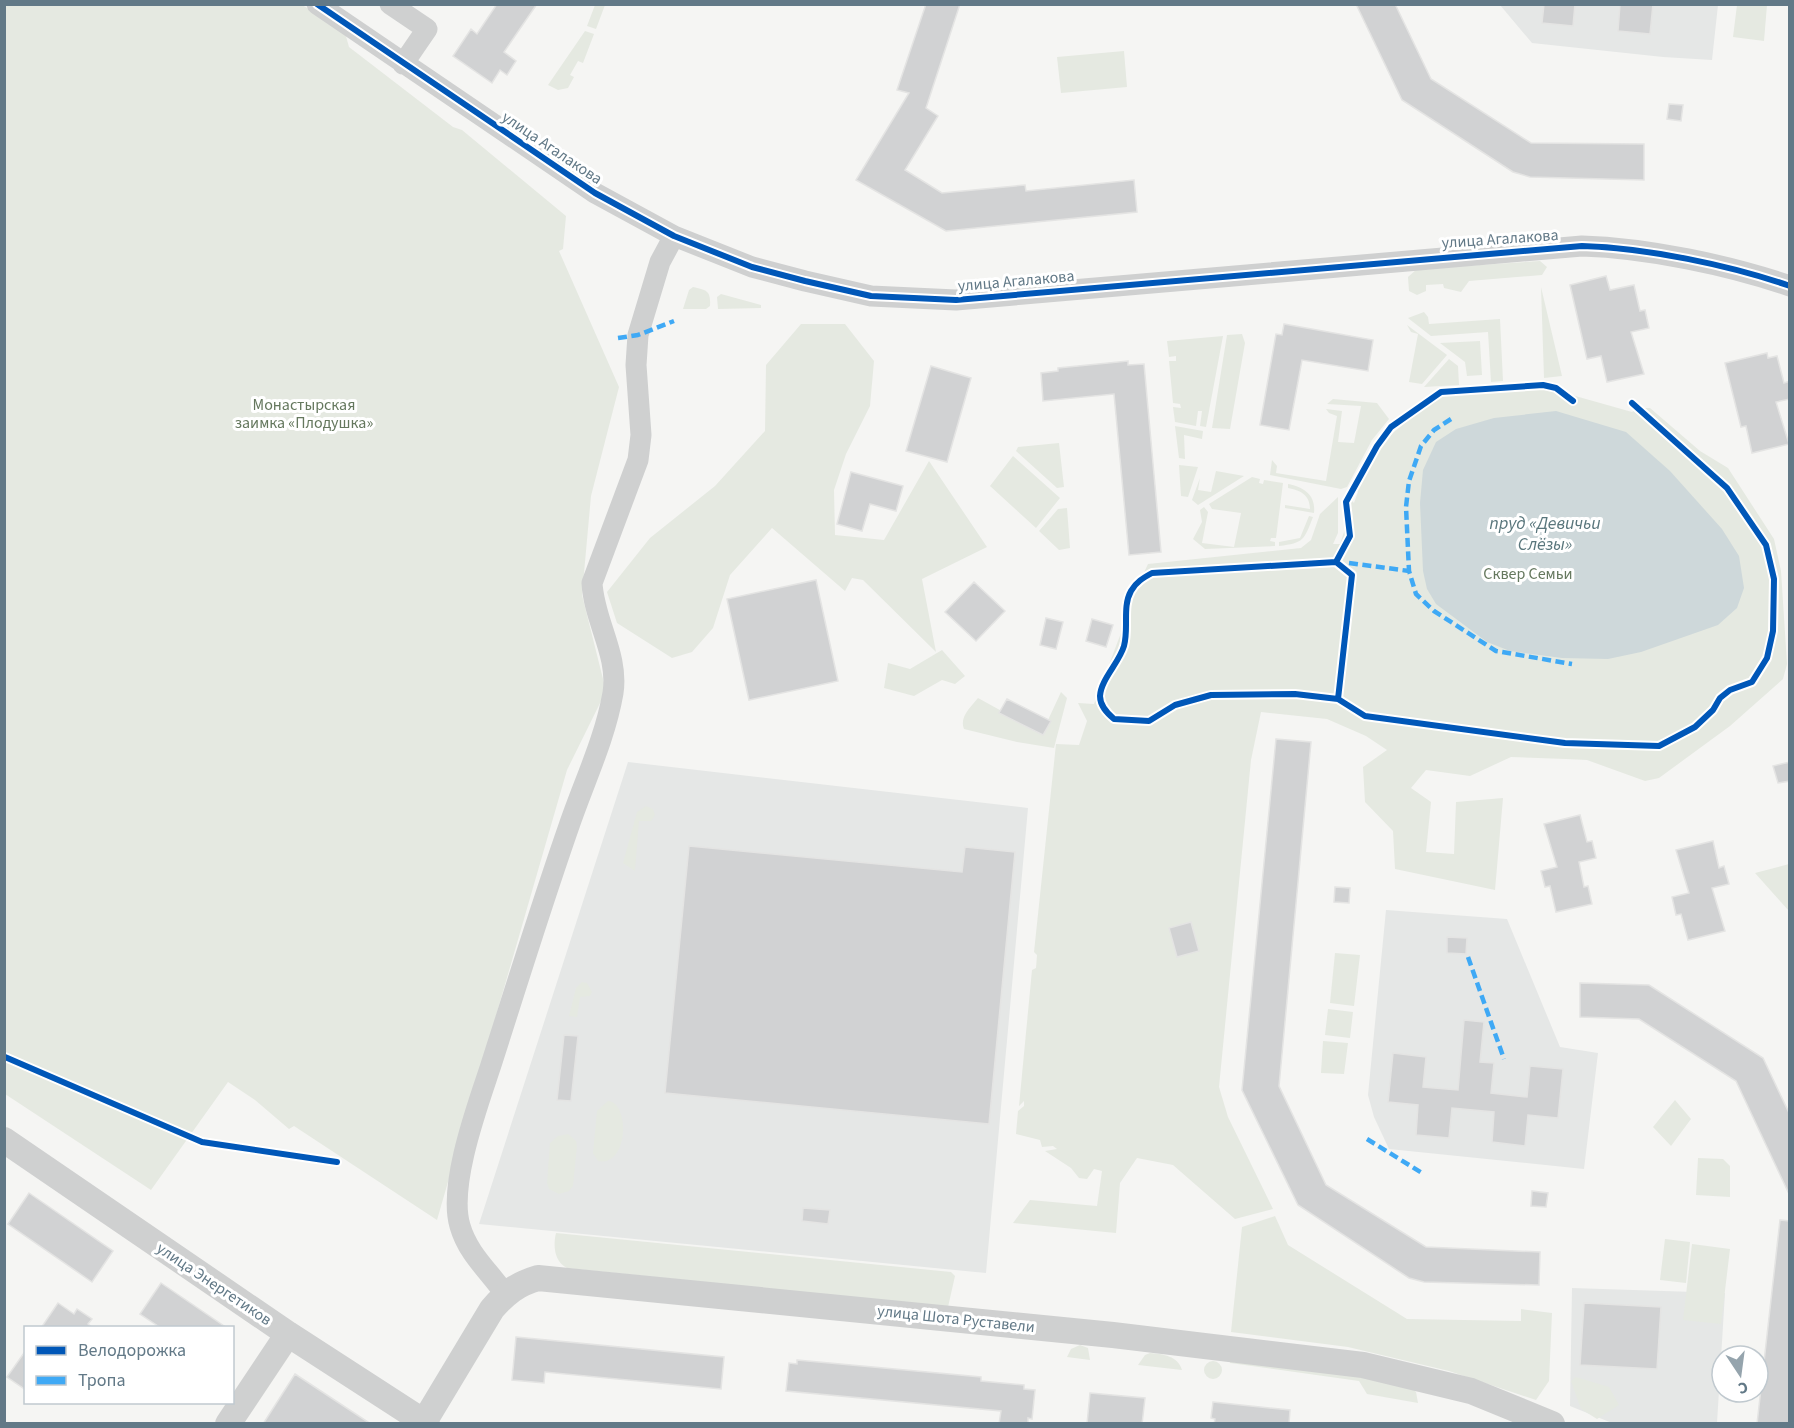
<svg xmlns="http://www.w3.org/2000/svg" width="1794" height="1428" viewBox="0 0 1794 1428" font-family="'Source Sans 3',sans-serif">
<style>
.built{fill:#e5e7e6}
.green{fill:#e5e9e1}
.water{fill:#ced8da}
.building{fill:#d1d2d3;stroke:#e4e4e3;stroke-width:1.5}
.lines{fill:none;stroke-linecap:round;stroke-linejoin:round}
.minor{stroke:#cfd0d0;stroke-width:21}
.tertiary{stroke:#cfd0d0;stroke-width:26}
.quiet{stroke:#3fa9f5;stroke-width:4.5;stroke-dasharray:9 4.5;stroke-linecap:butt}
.cycleway-casing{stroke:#fff;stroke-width:10}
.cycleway{stroke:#0057b8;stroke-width:6}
.labels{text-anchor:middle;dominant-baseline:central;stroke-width:6;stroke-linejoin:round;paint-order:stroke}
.street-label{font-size:16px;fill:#627987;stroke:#fff}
.park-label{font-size:16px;fill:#65785e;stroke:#fff}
.water-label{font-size:18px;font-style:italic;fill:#59767c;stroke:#fff}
</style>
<rect width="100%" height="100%" fill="#f5f5f3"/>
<!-- built -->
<path class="built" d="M1500,5H1718L1712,60L1663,57L1532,43Z
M628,762L1028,808L986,1273L479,1224Z
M1386,910L1507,919L1560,1047L1598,1053L1584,1169L1389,1149L1374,1117L1368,1095Z
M1572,1288L1725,1293L1717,1423H1612L1570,1406Z"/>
<!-- green -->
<path class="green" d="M4,5H302L344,29L349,47L453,127L462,130L566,216L563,249L559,251L619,387L591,496L582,595L606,691L567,770L437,1220L294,1126L289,1129L255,1100L228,1082L151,1190L5,1094Z
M595,5H605L596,29L587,26Z
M1737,5H1767L1764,41L1733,37Z
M585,31L594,34L583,63L578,61L570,75L574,77L568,88L558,90L548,85Z
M1124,51L1127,87L1061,93L1057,57Z
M1540,261L1547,267L1542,275L1469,281L1461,292L1444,288L1443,284L1426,285V291L1417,295L1409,291L1408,277L1417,269Z
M693,287C707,290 711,291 710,306L706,309H683L689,290Z
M1541,287L1562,376L1544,378Z
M721,294L761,305V308L718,309L717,297Z
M1424,312L1428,317L1429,324L1500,319L1503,381L1491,382L1488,332L1431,336L1408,318Z
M801,324H845L874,361L870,406L846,454L834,490L835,535L884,540L929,461L987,547L922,579L936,652L863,580L852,578L845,591L772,528L730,575L713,628L692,652L672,658L617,623L607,592L650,538L715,486L765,431L766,365Z
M1407,325L1447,355L1422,384L1409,382L1418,334L1411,332Z
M1242,334L1245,343L1230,429L1212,428L1227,335Z
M1223,336L1206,427L1200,426L1202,411H1198L1196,426L1175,422L1173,407L1181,408L1180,404L1173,403L1169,361H1176V356L1169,357L1167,341Z
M1480,341L1482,375L1467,376L1465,362L1440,343Z
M1449,359L1458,366L1459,385L1424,387Z
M1547,388L1632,412L1635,410L1662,426L1641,408H1650L1700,451L1728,468L1774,539L1781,571L1787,664L1783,679L1730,726L1659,778L1645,781L1587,760L1566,759L1511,757L1470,776L1426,770L1411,788L1431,802L1426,852L1454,854L1456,802L1503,798L1495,890L1395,869L1393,831L1365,802L1363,767L1387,750L1366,736L1327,719L1261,712L1251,760L1219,1087L1228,1117L1273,1209L1235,1219L1173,1165L1137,1158L1120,1183L1116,1233L1013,1223L1030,1200L1097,1206L1102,1171L1094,1169L1087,1179L1079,1178L1071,1168L1045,1151L1057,1149L1053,1146L1042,1147L1040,1140L1016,1134L1018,1111L1024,1106V1101L1019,1106L1032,970L1036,968L1037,955L1034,952L1056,744L1079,745L1087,721L1078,703L1094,704L1129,612C1129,594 1141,580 1148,564L1301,548L1311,540L1320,514L1338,497V533L1333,544H1340L1348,520L1350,499L1354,503L1358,492H1355L1383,441L1438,396Z
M1333,399L1377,403L1389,419L1372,440L1347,487L1341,489L1270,475L1272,460L1277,466L1276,473L1326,481L1337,416L1329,413L1326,409L1342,411L1338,442L1354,443L1361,406L1327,404Z
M1175,426L1203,431L1202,439L1184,435L1185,459L1179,458Z
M1059,443L1064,487L1057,488L1016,451L1018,447Z
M1013,456L1060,498L1036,528L990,486Z
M1179,465L1198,467L1188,497L1181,496Z
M1216,471L1244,476L1198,505L1192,500L1200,478L1198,490L1211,492Z
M1252,477L1260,479L1259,483L1263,484L1264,480L1283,483L1276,538H1271L1270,541L1275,542V546L1205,549L1193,539L1202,522L1200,510L1204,507L1208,512L1202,543L1234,547L1241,513L1212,509L1209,504Z
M1288,484C1304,487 1316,495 1314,513L1285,508V505L1310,509C1310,495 1300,490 1288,488Z
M1067,508L1070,548L1059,550L1039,531L1058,509Z
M1309,516L1313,517C1304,540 1304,543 1279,546V542L1300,538Z
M942,650L965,676L955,684L942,680L914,696L884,688L888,663L910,669Z
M1061,692L1067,698L1054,748L1017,742L964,729C959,717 971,707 978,698L1042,733Z
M646,806L653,809L655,815L651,821H639L635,871L623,863L637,812Z
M1789,864H1790L1789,911L1755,873Z
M1335,953L1360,955L1354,1006L1330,1003Z
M582,982L587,983L592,992L590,996L580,997L577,1017L569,1016L576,988Z
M1328,1009L1353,1012L1350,1038L1325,1035Z
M1323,1041L1348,1043L1344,1074L1321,1073Z
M1675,1100L1691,1119L1671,1146L1653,1127Z
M608,1101C630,1102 629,1167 598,1161L593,1153L597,1111Z
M568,1134L576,1141L577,1146L573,1186L569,1191L559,1194L549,1189L547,1183L550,1143L558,1136Z
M1698,1158L1723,1159L1730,1166V1197L1696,1195Z
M1275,1216L1288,1245L1407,1319L1521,1321V1309L1552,1313L1549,1381L1536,1400L1449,1371L1348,1347L1231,1332L1242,1227Z
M556,1233L951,1272L955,1276L948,1307L567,1268C554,1262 553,1245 556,1233Z
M1665,1239L1690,1242L1686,1283L1660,1280Z
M1692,1244L1730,1249L1721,1324L1683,1320Z
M1080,1345L1088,1348L1090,1360L1067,1357L1071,1349Z
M1150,1353C1163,1354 1178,1356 1182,1370L1138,1365L1145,1355Z
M1231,1358L1407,1384L1416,1392L1418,1403L1367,1394L1359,1381L1230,1363Z
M1204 1370a9 9 0 1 1 18 0a9 9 0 1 1-18 0Z
M1576,1377L1609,1387L1619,1405L1597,1419L1581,1409L1571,1381Z"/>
<!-- water -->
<path class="water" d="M1556,411L1626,432L1670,471L1722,529L1739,556L1744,588L1737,608L1718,625L1641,652L1608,659L1562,658L1510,651L1487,642L1436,604L1427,589L1423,571L1420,503L1423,470L1436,442L1456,429L1494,418Z"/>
<!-- building -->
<path class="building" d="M497,4H537L504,52L516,61L507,75L500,70L492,83L453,56L471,29L477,34Z
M926,4H960L926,108L938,116L905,170L942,193L1025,185L1026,191L1134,180L1137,212L946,231L856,180L909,93L897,90Z
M1356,4H1395L1431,79L1531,143L1644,144V180L1530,177L1513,172L1402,100Z
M1544,4H1575L1573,26L1542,23Z
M1620,4H1653L1650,34L1618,31Z
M1669,104L1683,105L1681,121L1667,119Z
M1606,276L1610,290L1634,285L1640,311L1645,310L1649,328L1631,332L1644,374L1607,382L1601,356L1587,359L1570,285Z
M1284,324L1373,340L1368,371L1302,360L1289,430L1260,425L1276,334L1282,335Z
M1767,353L1768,358L1777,356L1784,383L1790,381V399L1776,402L1789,444L1752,453L1746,426L1741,427L1725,363Z
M1128,361V365L1144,364L1161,552L1129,555L1114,394L1043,401L1041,373L1058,371V368Z
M931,366L971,378L947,462L906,451Z
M851,472L903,486L896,511L870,504L862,531L837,524Z
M816,580L838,681L749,700L727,599Z
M974,582L1005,611L976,641L945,612Z
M1046,618L1063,622L1056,649L1040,645Z
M1092,619L1113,625L1106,647L1086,641Z
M1007,699L1051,721L1043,735L999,713Z
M1276,739L1311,742L1279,1086L1326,1185L1426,1247L1540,1252L1539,1285L1424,1282L1409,1278L1298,1205L1242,1090Z
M1790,762V781L1778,783L1773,766Z
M1580,815L1587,842L1592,841L1596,858L1579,862L1584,887L1588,886L1592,904L1556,912L1550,886L1545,887L1541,871L1557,867L1544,824Z
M1713,841L1719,868L1724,866L1729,884L1712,888L1725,931L1688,940L1681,914L1676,915L1672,897L1689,893L1676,850Z
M689,846L962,872L965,847L1015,852L989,1124L665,1093Z
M1335,887L1350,888L1349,903L1334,902Z
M1191,922L1199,951L1177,957L1169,928Z
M1447,937L1467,938L1466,954L1447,953Z
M1580,983L1649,985L1763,1058L1790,1115V1196L1736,1081L1639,1019L1580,1017Z
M1464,1020L1484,1022L1480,1062L1494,1063L1491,1093L1527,1097L1530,1066L1563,1069L1558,1118L1528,1115L1525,1146L1492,1142L1494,1112L1452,1108L1449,1138L1416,1135L1418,1105L1388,1102L1393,1053L1426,1057L1423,1087L1458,1090Z
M564,1035L578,1036L571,1101L557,1100Z
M1532,1191L1548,1193L1546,1207L1531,1206Z
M29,1193L113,1251L92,1282L8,1224Z
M803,1208L830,1210L828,1224L802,1221Z
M1780,1220L1790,1221V1424H1757Z
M161,1283L227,1328H161L140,1314Z
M58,1303L74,1314L77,1309L92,1319L88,1324L93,1328H41Z
M1584,1303L1661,1307L1657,1369L1580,1365Z
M516,1337L724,1357L721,1389L545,1372L544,1383L512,1380Z
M26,1350V1390L7,1377Z
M797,1360L981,1377V1381L1024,1385V1389L1035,1390L1032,1419L1028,1418V1424H999L1001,1411L786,1391L789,1363L797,1364Z
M295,1374L371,1424H263Z
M1090,1393L1145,1398L1142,1424H1087Z
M1213,1402L1290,1410L1289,1424H1214L1215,1419L1211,1418Z"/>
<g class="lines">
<!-- minor -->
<path class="minor" d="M317,4L595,193L674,236L752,267L805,281L871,296L956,300L1582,246C1647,248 1729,265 1790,286
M390,4L427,29L403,64
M505,1294C489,1271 468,1254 460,1226C448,1186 477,1107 490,1068C516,987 541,906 569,826C584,782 605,739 613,693C619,655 594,621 592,583L638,460L641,435L636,365L638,335L660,262L674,236"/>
<!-- tertiary -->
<path class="tertiary" d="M4,1140L288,1334L427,1424
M424,1422L492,1309C506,1293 517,1284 538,1278L1113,1335L1363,1365L1471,1391L1552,1424
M228,1424L288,1334"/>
<!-- quiet -->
<path class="quiet" d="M618,338L638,335L674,321
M1451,419L1434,430L1421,446L1409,481L1406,507L1409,571L1416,594L1434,611L1496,651L1572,664
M1349,563L1409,571
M1468,957L1504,1059
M1367,1139L1422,1173"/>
<defs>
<path id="cycleway" d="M317,4L595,193L674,236L752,267L805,281L871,296L956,300L1582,246C1647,248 1729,265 1790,286
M1573,401L1556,388L1543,385L1441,392L1391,427L1377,446L1346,502L1350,536L1336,562L1352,575L1338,699L1365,716L1565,743L1659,746L1695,727L1713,710L1720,698L1730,690L1752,682L1767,658L1773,631L1774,579L1766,545L1727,488L1632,403
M1336,562L1152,573C1143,578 1136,582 1131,591C1122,607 1129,628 1124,646C1119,663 1101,679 1100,696C1100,706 1107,713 1114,719L1149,721L1175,705L1211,695L1295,694L1338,699
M5,1057L202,1142L337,1162"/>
</defs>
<!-- cycleway casing -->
<use href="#cycleway" class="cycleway-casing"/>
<!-- cycleway -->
<use href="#cycleway" class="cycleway"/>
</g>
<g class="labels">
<!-- street labels -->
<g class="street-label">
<text transform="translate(552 148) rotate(34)">улица Агалакова</text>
<text transform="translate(1500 239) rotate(-4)">улица Агалакова</text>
<text transform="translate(1016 281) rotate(-5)">улица Агалакова</text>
<text transform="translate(214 1284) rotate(34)">улица Энергетиков</text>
<text transform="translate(956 1319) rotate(6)">улица Шота Руставели</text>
</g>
<!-- park labels -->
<g class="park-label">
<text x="304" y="405">Монастырская<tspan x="304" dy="18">заимка «Плодушка»</tspan></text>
<text x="1528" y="574">Сквер Семьи</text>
</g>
<!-- water labels -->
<g class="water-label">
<text x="1545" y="523">пруд «Девичьи<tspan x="1545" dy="21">Слёзы»</tspan></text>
</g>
</g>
<!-- border -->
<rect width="1794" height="1428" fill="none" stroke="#627987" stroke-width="12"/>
<!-- legend -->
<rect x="24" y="1326" width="210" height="78" fill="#ffffff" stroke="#c0c9cf" stroke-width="1.5"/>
<rect x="36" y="1346" width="30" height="9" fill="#0057b8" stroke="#c0c9cf" stroke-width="1.5"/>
<text x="78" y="1356" font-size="18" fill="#627987">Велодорожка</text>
<rect x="36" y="1376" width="30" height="9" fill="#3fa9f5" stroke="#c0c9cf" stroke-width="1.5"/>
<text x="78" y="1386" font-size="18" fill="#627987">Тропа</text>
<!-- north arrow -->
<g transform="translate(1740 1374) rotate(167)"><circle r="28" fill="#ffffff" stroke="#c0c9cf" stroke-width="1.5"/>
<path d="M0-4.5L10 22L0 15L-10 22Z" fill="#95a4ad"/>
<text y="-9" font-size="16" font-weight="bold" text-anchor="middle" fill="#627987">С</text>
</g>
</svg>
